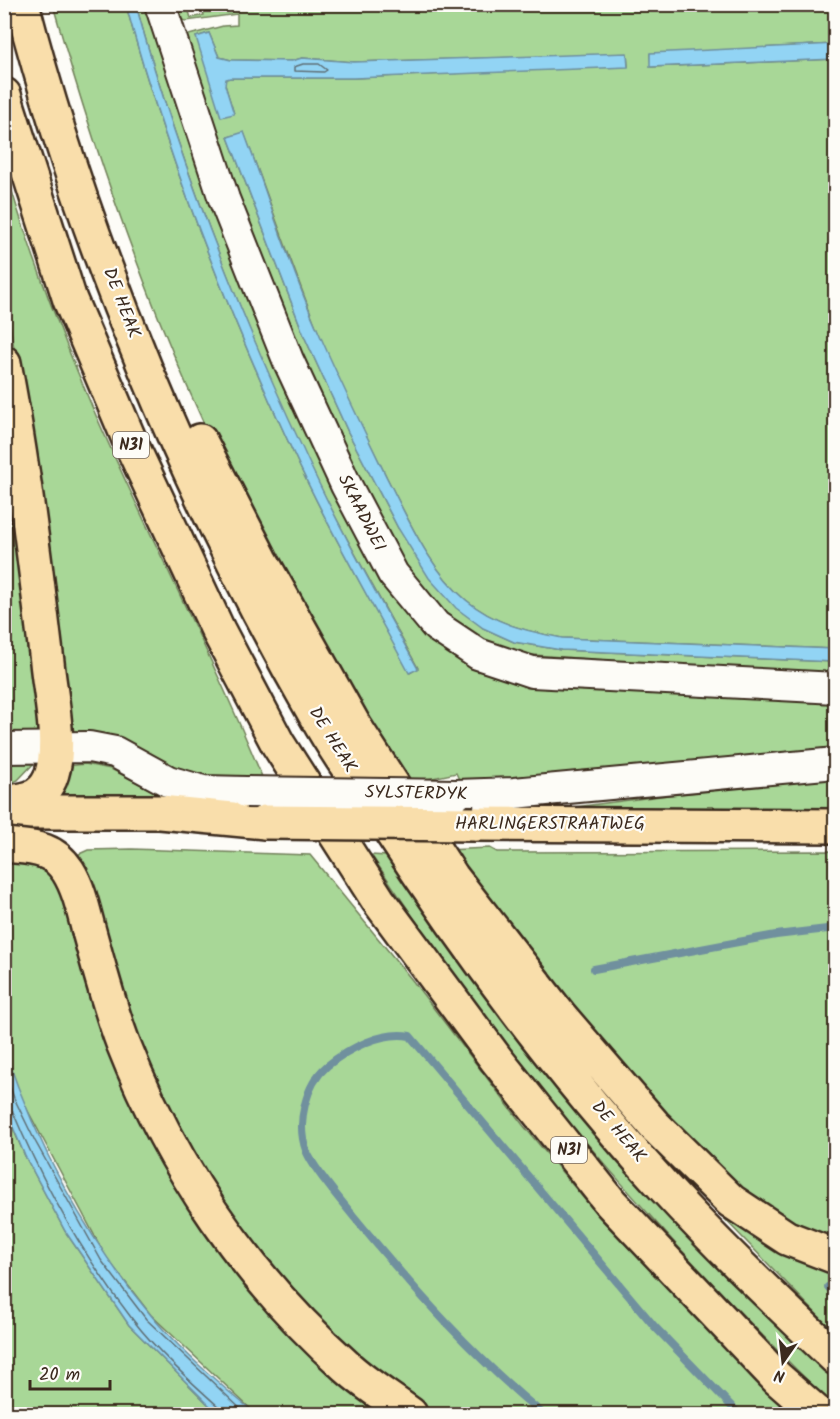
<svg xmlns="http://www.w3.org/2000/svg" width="840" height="1419" viewBox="0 0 840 1419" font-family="Kalam,sans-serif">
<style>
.green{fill:#a8d797;stroke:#72805a;stroke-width:1.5;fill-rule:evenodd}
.water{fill:#92d4f4;stroke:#6f909e;stroke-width:1.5}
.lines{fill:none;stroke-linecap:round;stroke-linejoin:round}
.shore{stroke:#5e6e74;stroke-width:1.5}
.stream{stroke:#6f909e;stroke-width:8}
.minor-casing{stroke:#3b2a1e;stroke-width:34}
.primary-casing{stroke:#3b2a1e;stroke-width:38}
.trunk-casing{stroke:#3b2a1e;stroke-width:38}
.minor{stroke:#fdfcf7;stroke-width:30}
.primary{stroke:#f9deab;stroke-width:33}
.trunk{stroke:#f9deab;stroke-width:33}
.minor-bridge-casing{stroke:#3b2a1e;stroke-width:34;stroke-linecap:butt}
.primary-bridge-casing{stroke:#3b2a1e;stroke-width:38;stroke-linecap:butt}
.minor-bridge{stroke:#fdfcf7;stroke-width:30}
.primary-bridge{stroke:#f9deab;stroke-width:33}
.labels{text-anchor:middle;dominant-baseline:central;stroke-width:4.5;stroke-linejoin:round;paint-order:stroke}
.shield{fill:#fdfcf7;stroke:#75695f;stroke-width:1.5}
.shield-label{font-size:16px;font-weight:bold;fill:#3b2a1e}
.street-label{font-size:18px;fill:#3b2a1e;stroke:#fdfcf7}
</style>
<rect width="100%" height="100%" fill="#fdfcf7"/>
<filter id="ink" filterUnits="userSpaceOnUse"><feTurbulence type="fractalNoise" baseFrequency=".0167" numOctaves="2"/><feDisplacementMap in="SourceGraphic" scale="12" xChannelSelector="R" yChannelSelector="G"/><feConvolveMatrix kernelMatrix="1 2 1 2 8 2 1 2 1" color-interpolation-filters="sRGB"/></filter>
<g filter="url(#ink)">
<!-- green -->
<path class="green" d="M201,4L835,5V44L650,54L651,67L835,59V649L562,638C526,631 495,624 466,600C430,570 408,519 387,478C363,429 337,380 317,329C291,264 269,198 244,133L228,137L305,338L348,432L398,528L483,628L514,642L561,650L835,662V676L519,654L475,637L440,611L404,568L340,445L254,245L185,36L223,26L237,25V14L186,21L176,18L172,5H187L191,18L204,15ZM209,33L219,57L231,60L292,61L302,58L354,62L627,54L628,66L354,78H230L225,79V85L234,114L196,37Z
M53,5H126C167,157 226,308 293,452C328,528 370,600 410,673L418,668C378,595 336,523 301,447C236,305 177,156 136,5H146L267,343L457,655L835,699V754L461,784L456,773L399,785C351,701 302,617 257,532C169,365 104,185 53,5Z
M4,166C34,265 72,365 115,458C165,567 220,673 265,784H232L64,738L19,377L5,296Z
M4,407L42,737L5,738Z
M5,758L36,761L18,780L5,786Z
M85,764L111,769L167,798L55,802L66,785L68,766Z
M835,778V811L552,810L668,795Z
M490,848L497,852L835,851V1243L820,1239L740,1192L667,1124L446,850Z
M132,849L310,855L412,980L523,1125L600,1218L790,1414H426L357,1364L257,1263L154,1098L106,962L77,855L88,850Z
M371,855L387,856L412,884L695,1241L755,1305L835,1381V1407C712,1289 599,1163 494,1030C450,974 411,913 371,855Z
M4,859C34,865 45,865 63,891L201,1208L397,1414H256L151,1315L106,1257L20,1096L5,1051Z
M4,1108L25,1156L65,1231L129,1325L218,1414H5Z
M686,1179L835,1265V1333Z"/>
<!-- water -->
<path class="water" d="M126,5H136C177,156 236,305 302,447C336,523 378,596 418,669L409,673C370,600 328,528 293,452C226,308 167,157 126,5Z
M209,33L219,57L231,60L292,61L302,58L354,62L627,53L628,67L354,78H230L226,79L225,85L234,114L221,117L196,37Z
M835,44V59L650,67V53Z
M244,132C269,199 290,268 319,333C340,382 364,430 387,478C408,519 430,570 466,600C495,624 526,631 562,638L835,649V662L561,650L514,642L483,628L456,608L429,578L398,528L348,432L305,338L228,137Z
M5,1051C36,1143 87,1239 150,1314C177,1347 222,1387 256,1414H218L129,1325L65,1231L25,1156L5,1108Z"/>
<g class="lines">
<!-- shore -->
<path class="shore" d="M303,64H319L327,70L324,72L294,71V67Z
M4,1070L14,1098L35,1141L101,1260L146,1319L246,1414
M4,1108L13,1112C44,1186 84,1257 133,1320C158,1352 190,1381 220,1408L222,1414"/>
<!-- stream -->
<path class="stream" d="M594,969L776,935L836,928
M836,1287H828L836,1293
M543,1414C475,1358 416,1292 360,1224C346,1207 313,1169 306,1150C296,1123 306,1084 327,1066C349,1048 382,1031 410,1036L655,1327L739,1414"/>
<defs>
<path id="minor" d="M160,4L224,199L288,360L346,485L393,574L436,626L478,654L532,672L836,688
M4,748L89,747L115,752L168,781L203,791L246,792
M456,795L514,793L836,763"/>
<path id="primary" d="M4,809L32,812H160L265,822
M474,824L836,826"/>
<path id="trunk" d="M22,4C85,247 191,499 316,716C337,754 363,789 386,824C469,951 562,1076 665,1188C719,1247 778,1303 836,1358
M4,95L70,300L132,446L218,630L278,744L378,900L496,1059L611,1203L777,1378L818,1414
M4,363C23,462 35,562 47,662C50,695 63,748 50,779C41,799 24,801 4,802
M200,441L261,560L355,727L452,877L560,1016L654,1125L731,1201L787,1238L836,1257
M4,845C31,848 52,846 68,871C80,890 84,914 90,935C100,971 110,1009 123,1043C172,1168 248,1279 348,1368C367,1385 390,1399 410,1414"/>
</defs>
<!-- minor casing -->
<use href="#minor" class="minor-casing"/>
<!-- primary casing -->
<use href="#primary" class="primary-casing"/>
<!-- trunk casing -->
<use href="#trunk" class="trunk-casing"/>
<!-- minor -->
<use href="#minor" class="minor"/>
<!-- primary -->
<use href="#primary" class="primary"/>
<!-- trunk -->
<use href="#trunk" class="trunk"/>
<defs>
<path id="minor-bridge" d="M246,792L456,795"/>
<path id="primary-bridge" d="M265,822L474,824"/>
</defs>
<!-- minor-bridge casing -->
<use href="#minor-bridge" class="minor-bridge-casing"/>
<!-- primary-bridge casing -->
<use href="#primary-bridge" class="primary-bridge-casing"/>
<!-- minor-bridge -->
<use href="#minor-bridge" class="minor-bridge"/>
<!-- primary-bridge -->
<use href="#primary-bridge" class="primary-bridge"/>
</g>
</g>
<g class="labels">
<!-- shield labels -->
<g class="shield">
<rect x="113" y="432" width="36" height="26" rx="4.5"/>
<rect x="551" y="1137" width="36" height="26" rx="4.5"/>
</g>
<g class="shield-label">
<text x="131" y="445">N31</text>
<text x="569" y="1150">N31</text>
</g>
<!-- street labels -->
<g class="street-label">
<text transform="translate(121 303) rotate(69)">DE HEAK</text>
<text transform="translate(361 513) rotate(63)">SKAADWEI</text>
<text transform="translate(332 740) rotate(58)">DE HEAK</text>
<text transform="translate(416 794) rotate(1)">SYLSTERDYK</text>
<text x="550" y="824">HARLINGERSTRAATWEG</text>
<text transform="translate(618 1132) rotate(50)">DE HEAK</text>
</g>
</g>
<!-- margin -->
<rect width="840" height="1419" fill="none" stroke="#fdfcf7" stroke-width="24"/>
<rect x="12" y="12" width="816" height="1395" fill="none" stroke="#3b2a1e" stroke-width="2" filter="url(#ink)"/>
<!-- north arrow -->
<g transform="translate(783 1362) rotate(194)" stroke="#fdfcf7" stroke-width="4.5" paint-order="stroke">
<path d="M0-4.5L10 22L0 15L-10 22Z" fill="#3b2a1e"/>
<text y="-9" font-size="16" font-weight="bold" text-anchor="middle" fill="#3b2a1e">N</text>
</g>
<!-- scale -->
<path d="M30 1380v9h80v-9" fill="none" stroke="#3b2a1e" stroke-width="3"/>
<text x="39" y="1380" font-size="18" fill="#3b2a1e" stroke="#fdfcf7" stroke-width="4.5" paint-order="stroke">20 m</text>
</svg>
